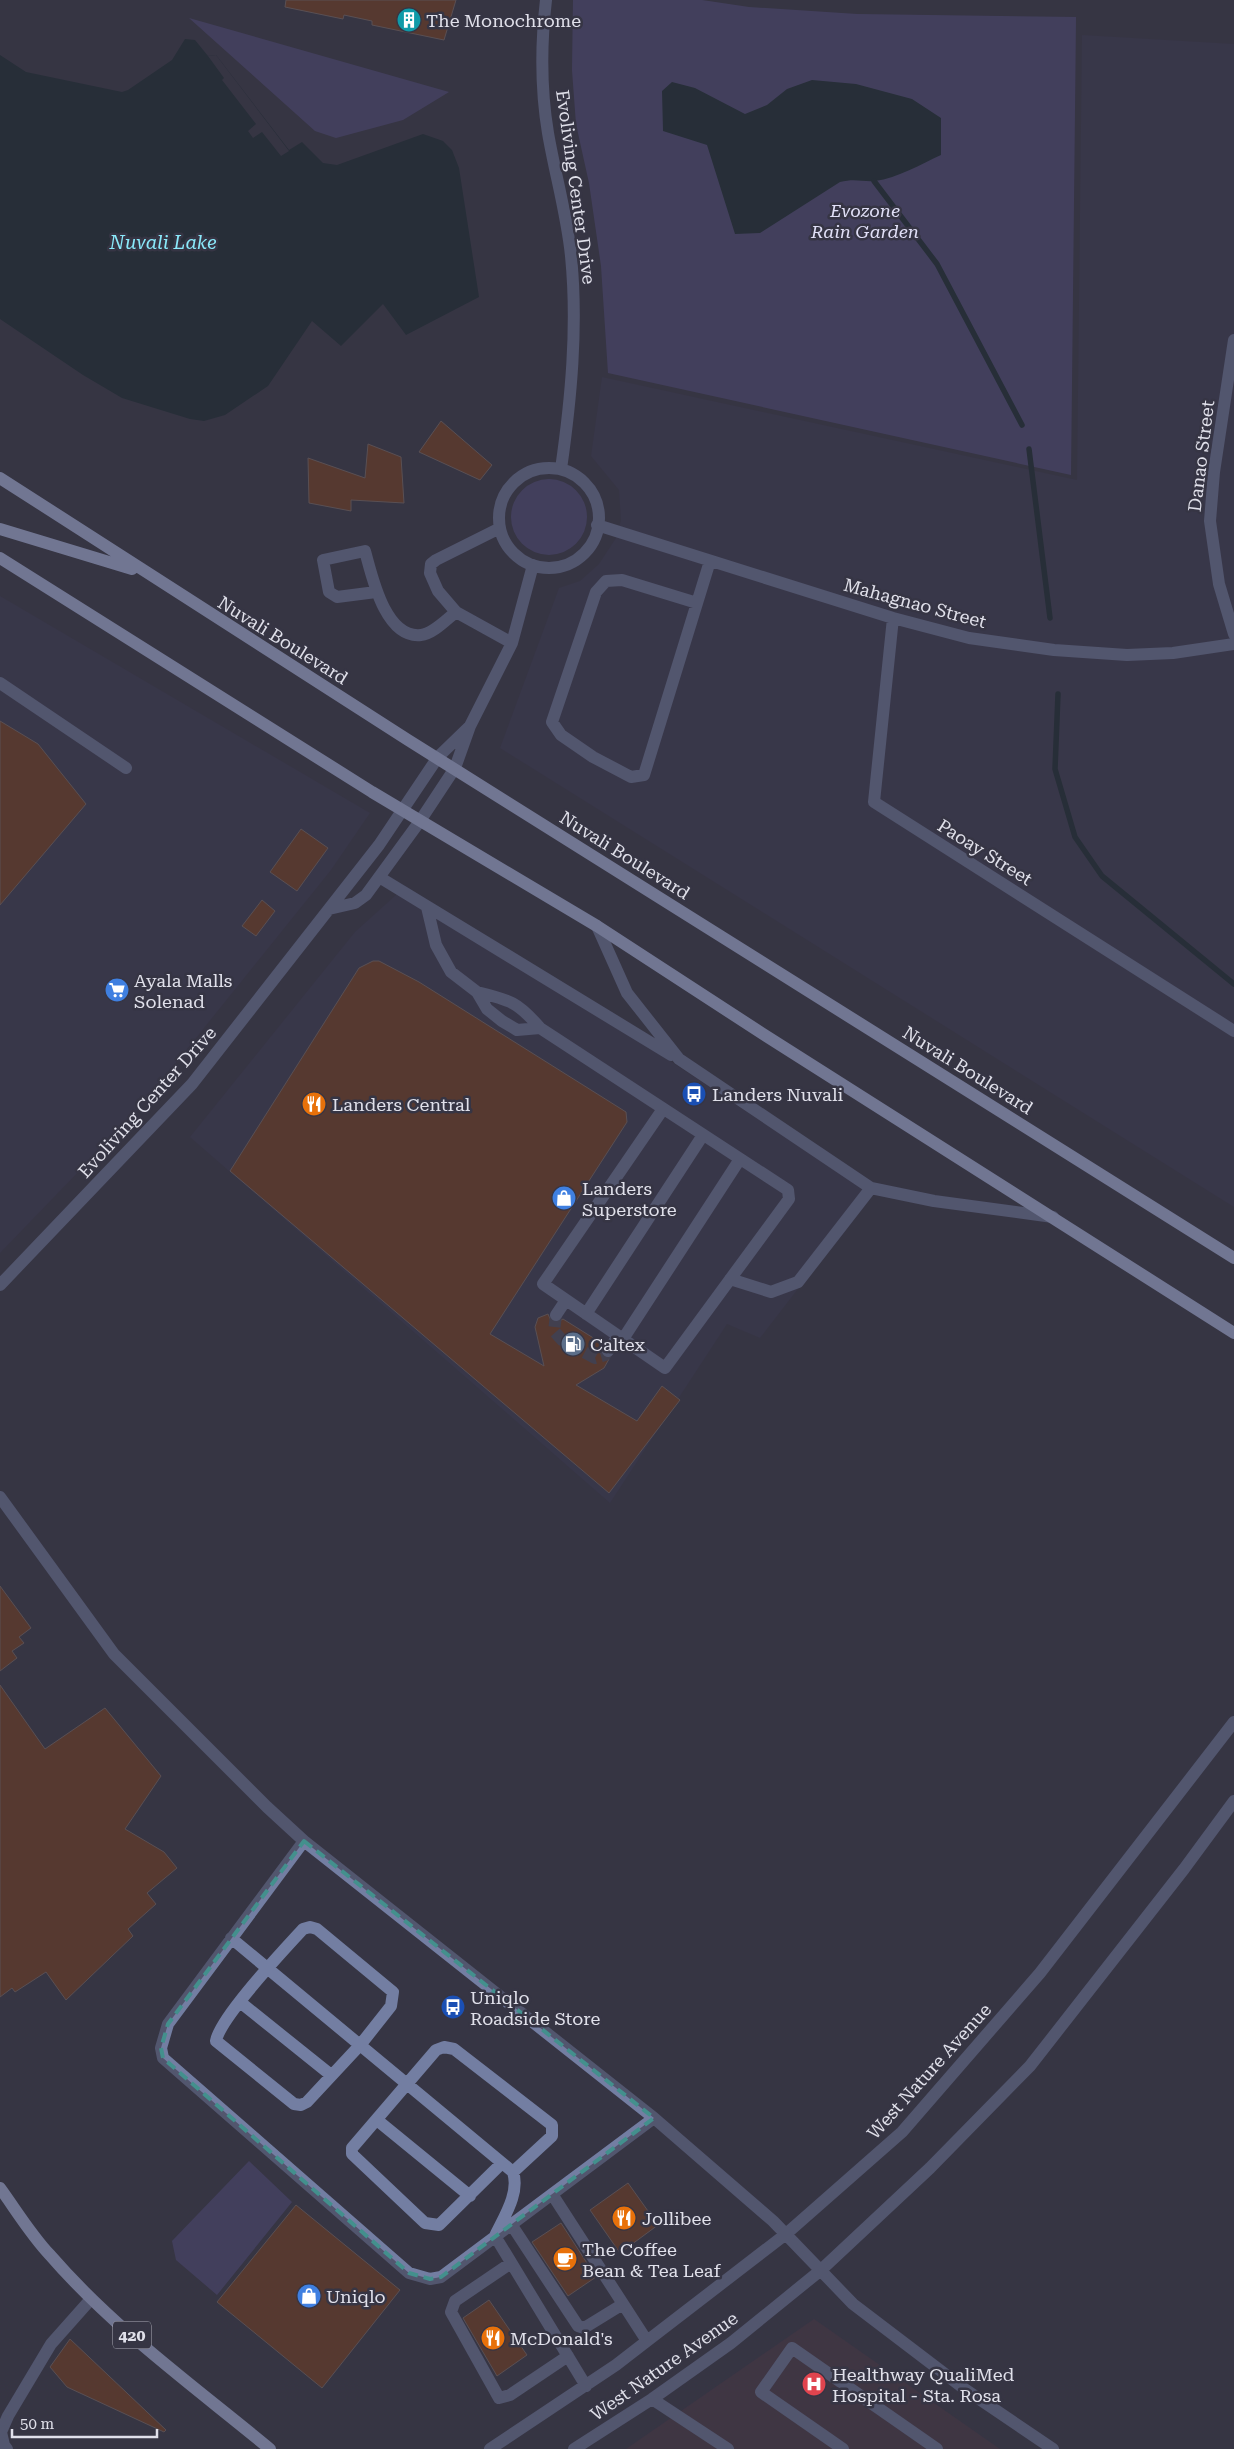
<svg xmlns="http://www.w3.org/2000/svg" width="1234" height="2449" viewBox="0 0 1234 2449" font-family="'Roboto Serif',serif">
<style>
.built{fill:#3b3a50}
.medical{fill:#493844}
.green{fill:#514c7b}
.water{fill:#14272a}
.pier{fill:#363544}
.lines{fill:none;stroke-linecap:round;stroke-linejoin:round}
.stream{stroke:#14272a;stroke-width:5.5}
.building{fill:#7d3e19;stroke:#837067}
.minor-tunnel{stroke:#504f5d;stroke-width:12;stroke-dasharray:12 6;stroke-linecap:butt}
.minor{stroke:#737ea2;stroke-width:12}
.major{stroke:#b8c6f2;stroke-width:12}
.marked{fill:none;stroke:#43908d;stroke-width:4;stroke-dasharray:10 6;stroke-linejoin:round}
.labels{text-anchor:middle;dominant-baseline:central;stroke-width:5;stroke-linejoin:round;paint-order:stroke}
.shield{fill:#363544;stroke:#adadb8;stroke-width:1}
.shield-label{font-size:16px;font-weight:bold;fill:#e0e0ea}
.poi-label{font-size:18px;fill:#e0e0ea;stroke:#363544;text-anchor:start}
.street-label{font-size:18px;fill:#e0e0ea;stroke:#363544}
.park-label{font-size:18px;font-style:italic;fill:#e1e0f7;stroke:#363544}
.water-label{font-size:19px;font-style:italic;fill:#8ae9fa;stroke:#363544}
</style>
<rect width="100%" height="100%" fill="#363544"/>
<!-- built -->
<path class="built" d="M1082,35L1234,44V1207L500,748L559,588L580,581L599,564L616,538L621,520L619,490L591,456L602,377L1077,480Z
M0,596L370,813L331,870L138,1110L0,1253Z
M406,886L871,1194L760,1338L727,1324L610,1503L190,1137L355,932Z"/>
<!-- medical -->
<path class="medical" d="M814,2319L1000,2449H626Z"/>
<!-- green -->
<path class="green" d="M573,0H702L749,7L857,14L1076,17L1071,475L608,373L601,266L589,183L576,124L572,70Z
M189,18L449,92L403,120L336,138L315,131Z
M511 517a38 38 0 1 1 76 0a38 38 0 1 1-76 0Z
M249,2161L292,2202L217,2295L176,2260L172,2241Z"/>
<!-- water -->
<path class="water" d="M185,39L195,40L208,56L216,55L289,150L302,142L323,163L337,165L423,134L443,141L452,150L459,168L479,297L406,335L383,304L341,346L312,321L268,386L225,415L204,421L190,419L122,398L83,375L0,319V55L26,72L122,92L128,90L172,60Z
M812,80L856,84L912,99L941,118V155C921,164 898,178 875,181C862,182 855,178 840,182L760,233L735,234L707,145L663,131L662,91L672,82L695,88L745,114L767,105L787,89Z"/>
<!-- pier -->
<path class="pier" d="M216,55L289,151L281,156L262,132L253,138L248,131L256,124L222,80L224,78L208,56Z"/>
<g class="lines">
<!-- stream -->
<path class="stream" d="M874,181L937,264L1022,425
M1029,449L1050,618
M1058,694L1055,769L1075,837L1102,876L1234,984"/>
</g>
<!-- building -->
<path class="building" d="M286,0H456L444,40L372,25V21L344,15L343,19L285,7Z
M441,421L492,465L480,480L419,452Z
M368,444L401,457L404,503L351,500V511L309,503L308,458L365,478Z
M0,721L38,744L86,804L0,905Z
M301,829L328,848L297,891L270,872Z
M262,900L275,911L256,936L242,926Z
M373,961H379L419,982L626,1112L627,1122L490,1334L544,1366L535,1327L538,1318L548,1314L551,1321L556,1323L563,1319L603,1344L601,1354L609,1359L604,1368L576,1385L637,1421L662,1386L680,1400L609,1493L230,1171L359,968Z
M0,1586L31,1628L19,1637L24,1643L12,1651L17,1658L0,1671Z
M0,1685L45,1749L105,1708L161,1776L125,1829L164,1852L177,1868L147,1893L156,1904L128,1929L133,1936L66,2000L46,1972L15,1992L12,1988L0,1997Z
M628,2183L658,2225L620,2253L590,2210Z
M296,2205L400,2290L322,2388L217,2302Z
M561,2223L596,2277L568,2296L532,2242Z
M489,2300L527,2355L497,2376L463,2318Z
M70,2339L166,2430L164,2432L67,2387L50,2367Z"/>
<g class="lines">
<!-- minor-tunnel -->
<path class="minor-tunnel" d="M556,1315L554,1331L562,1340L595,1358L605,1355L608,1351"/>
<!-- minor -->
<path class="minor" d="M546,0C541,43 541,91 548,133C555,174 567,215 571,256C578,327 571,399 561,469
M1234,340L1214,472L1210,521L1219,584L1234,634
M499 518a50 50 0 1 1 100 0a50 50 0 1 1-100 0Z
M597,525L893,618L969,638L1054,650L1127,655L1173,653L1234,644
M500,528L436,560L431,564L430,573L438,591L456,612L512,643
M376,592L337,597L329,592L323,560L365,551C372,576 385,639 421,635C433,634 447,619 456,612
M697,603L622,580L606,581L596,592L552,722L561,735L593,757L631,777L644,775L710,561
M893,618L874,802L1234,1031
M0,683L126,768
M379,877L671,1055
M427,907L436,945L451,972L477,992L487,1009L502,1021L517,1030L540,1028
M329,909L355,903L366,895L420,821L455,768L470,726L512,643L533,565
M597,926L627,993L679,1059L871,1188L934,1201L1053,1217
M477,992C510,1000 518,1002 540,1028L788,1190L789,1199L665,1368L543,1284L663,1109
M730,1279L771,1292L798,1282L871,1188
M0,1285L192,1084L379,845L438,757L470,726
M586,1314L703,1135
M556,1315L566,1300
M623,1339L740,1159
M608,1351L618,1336
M0,1497L114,1654L267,1807L304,1841L654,2118L773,2221L853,2304L966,2390L1053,2449
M304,1841L168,2024L161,2048L163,2058L409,2273L430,2279L441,2277L654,2118
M310,1927L317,1929L393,1992L391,2006L361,2044L307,2102L301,2105L294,2104L216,2041C220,2017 284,1950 303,1929Z
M231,1938L513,2172C520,2193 504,2217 495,2236L586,2386
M240,2002L331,2075
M377,2120L470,2196
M502,2163L439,2225L425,2223L352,2154V2148L436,2050L444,2047L454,2049L552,2125V2136L513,2172
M552,2194L647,2341
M511,2224L578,2326L584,2328L623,2304
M511,2263L455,2301L451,2312L499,2398L510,2395L568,2356
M652,2399L728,2449
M7,2449L4,2445L1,2432L8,2416L51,2344L91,2299
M490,2449L616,2365L647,2341L786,2234L902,2132L1040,1973L1234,1722
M574,2449L652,2399L731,2343L821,2270L930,2168L1030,2066L1184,1869L1234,1801
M843,2449L761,2392L792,2348L937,2449"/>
<!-- major -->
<path class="major" d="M0,478L408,740L1234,1258
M0,529L132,569
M0,558L372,792L597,926L763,1034L1234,1333
M0,2188C16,2210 31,2235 50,2255C114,2329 195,2387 270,2449"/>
</g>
<!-- marked area -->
<path d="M0 0H1234V2449H0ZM304,1841L654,2118L441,2277L430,2279L409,2273L163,2058L161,2048L168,2024Z" fill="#363544" fill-opacity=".55" fill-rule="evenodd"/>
<path class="marked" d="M304,1841L654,2118L441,2277L430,2279L409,2273L163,2058L161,2048L168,2024Z"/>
<!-- icons -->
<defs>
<symbol id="building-disc" viewBox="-11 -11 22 22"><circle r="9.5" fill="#0f9aa8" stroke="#363544"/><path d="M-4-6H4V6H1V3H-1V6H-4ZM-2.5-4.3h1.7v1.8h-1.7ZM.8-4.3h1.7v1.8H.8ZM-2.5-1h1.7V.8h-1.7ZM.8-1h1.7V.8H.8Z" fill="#fff"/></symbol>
<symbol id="supermarket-disc" viewBox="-11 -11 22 22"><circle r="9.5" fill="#3f7fe0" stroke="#363544"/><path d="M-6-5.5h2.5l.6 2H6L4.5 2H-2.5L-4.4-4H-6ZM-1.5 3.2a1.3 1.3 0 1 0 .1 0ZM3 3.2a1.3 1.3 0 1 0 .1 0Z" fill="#fff"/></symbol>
<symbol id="bus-disc" viewBox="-11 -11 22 22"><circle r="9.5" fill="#1a4fb4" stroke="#363544"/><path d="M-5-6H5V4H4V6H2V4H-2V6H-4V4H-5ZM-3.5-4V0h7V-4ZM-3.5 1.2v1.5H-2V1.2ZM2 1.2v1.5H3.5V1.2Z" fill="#fff"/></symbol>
<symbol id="restaurant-disc" viewBox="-11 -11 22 22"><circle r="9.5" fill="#e8710a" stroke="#363544"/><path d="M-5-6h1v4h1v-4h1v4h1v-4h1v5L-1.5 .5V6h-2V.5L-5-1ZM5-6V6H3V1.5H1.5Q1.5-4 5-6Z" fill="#fff"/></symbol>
<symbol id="shop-disc" viewBox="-11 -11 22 22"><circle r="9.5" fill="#3f7fe0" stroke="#363544"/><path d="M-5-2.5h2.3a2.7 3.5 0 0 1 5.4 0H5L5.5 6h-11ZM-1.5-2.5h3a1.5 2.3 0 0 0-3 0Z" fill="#fff"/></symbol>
<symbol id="fuel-disc" viewBox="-11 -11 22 22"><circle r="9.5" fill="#5c6f8a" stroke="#363544"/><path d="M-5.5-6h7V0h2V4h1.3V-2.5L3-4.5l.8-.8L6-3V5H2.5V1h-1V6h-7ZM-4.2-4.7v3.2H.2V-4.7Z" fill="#fff"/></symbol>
<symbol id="cafe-disc" viewBox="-11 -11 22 22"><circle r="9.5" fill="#e8710a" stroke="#363544"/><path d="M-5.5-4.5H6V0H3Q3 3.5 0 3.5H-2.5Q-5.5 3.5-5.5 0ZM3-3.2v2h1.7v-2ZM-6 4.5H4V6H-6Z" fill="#fff"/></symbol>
<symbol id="hospital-disc" viewBox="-11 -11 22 22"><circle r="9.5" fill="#e0444e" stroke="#363544"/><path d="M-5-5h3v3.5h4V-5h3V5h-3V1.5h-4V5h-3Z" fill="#fff"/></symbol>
</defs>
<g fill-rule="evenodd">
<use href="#building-disc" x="395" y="6" width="28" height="28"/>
<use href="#supermarket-disc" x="103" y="976" width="28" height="28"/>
<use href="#bus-disc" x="680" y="1080" width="28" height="28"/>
<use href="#restaurant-disc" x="300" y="1090" width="28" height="28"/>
<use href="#shop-disc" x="550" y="1184" width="28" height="28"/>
<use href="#fuel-disc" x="559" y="1330" width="28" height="28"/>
<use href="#bus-disc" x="439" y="1993" width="28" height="28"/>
<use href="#restaurant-disc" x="610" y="2204" width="28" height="28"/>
<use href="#cafe-disc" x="551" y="2245" width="28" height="28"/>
<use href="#shop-disc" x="295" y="2282" width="28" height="28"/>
<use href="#restaurant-disc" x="479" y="2324" width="28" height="28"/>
<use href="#hospital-disc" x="800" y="2370" width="28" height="28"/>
</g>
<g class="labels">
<!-- shield labels -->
<rect class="shield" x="113" y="2321.5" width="38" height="27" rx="4"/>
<g class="shield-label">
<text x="132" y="2335">420</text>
</g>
<!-- poi labels -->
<g class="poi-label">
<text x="426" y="20">The Monochrome</text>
<text x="134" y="980">Ayala Malls<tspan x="134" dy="21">Solenad</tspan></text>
<text x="712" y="1094">Landers Nuvali</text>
<text x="332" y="1104">Landers Central</text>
<text x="582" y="1188">Landers<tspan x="582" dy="21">Superstore</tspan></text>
<text x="590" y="1344">Caltex</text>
<text x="470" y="1997">Uniqlo<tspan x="470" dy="21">Roadside Store</tspan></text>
<text x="642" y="2218">Jollibee</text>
<text x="582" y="2249">The Coffee<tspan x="582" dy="21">Bean &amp; Tea Leaf</tspan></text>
<text x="326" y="2296">Uniqlo</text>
<text x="510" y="2338">McDonald's</text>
<text x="832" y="2374">Healthway QualiMed<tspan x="832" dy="21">Hospital - Sta. Rosa</tspan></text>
</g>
<!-- street labels -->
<g class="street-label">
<text transform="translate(576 187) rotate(82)">Evoliving Center Drive</text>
<text transform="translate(1201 456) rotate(-83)">Danao Street</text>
<text transform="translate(915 603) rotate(15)">Mahagnao Street</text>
<text transform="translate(283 640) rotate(32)">Nuvali Boulevard</text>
<text transform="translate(985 852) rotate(32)">Paoay Street</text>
<text transform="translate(625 855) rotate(32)">Nuvali Boulevard</text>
<text transform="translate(968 1070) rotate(32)">Nuvali Boulevard</text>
<text transform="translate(147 1102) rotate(-48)">Evoliving Center Drive</text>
<text transform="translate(929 2071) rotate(-48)">West Nature Avenue</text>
<text transform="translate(664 2366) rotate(-35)">West Nature Avenue</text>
</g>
<!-- park labels -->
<g class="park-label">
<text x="865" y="210">Evozone<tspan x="865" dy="21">Rain Garden</tspan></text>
</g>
<!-- water labels -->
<g class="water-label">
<text x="163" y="242">Nuvali Lake</text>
</g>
</g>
<!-- scale -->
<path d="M12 2429v8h145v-8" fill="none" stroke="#e0e0ea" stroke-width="2.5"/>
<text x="20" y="2429" font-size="15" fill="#e0e0ea" stroke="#363544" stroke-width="4" paint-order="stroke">50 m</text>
</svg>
